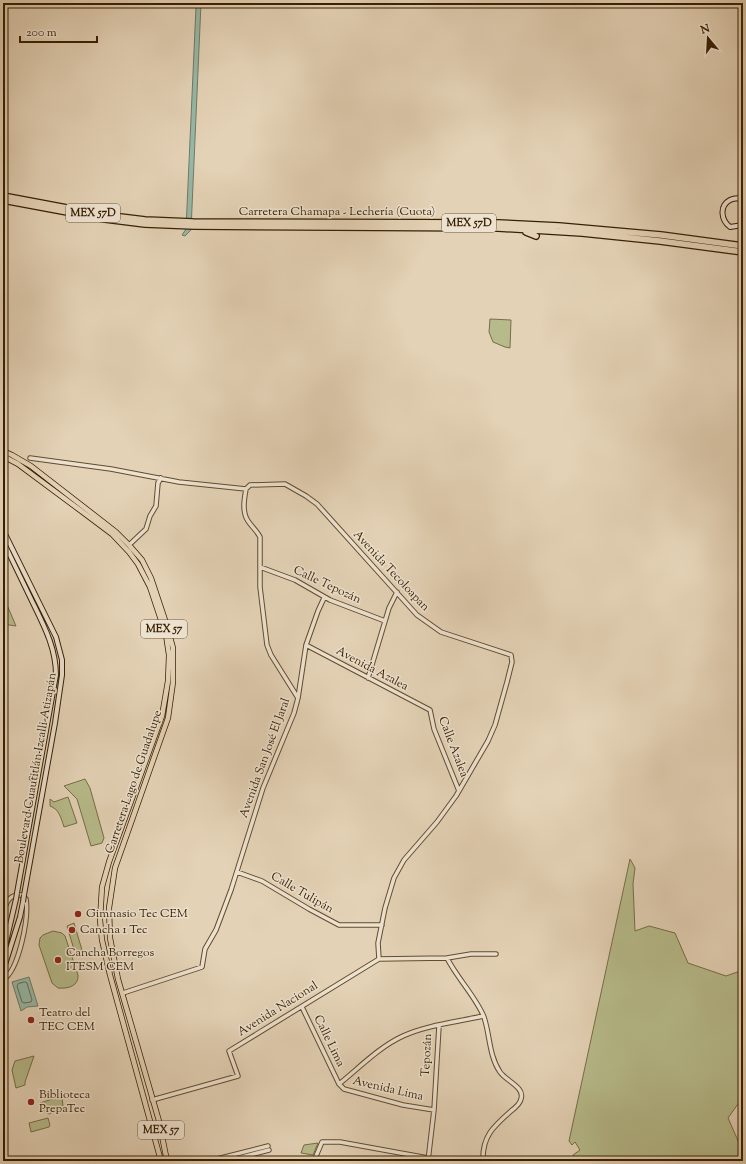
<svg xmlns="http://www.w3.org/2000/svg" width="746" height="1164" viewBox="0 0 746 1164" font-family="'Sorts Mill Goudy',serif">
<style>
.green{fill:#b7bb8b;stroke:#776d46}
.water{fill:#97b8a8;stroke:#717b65}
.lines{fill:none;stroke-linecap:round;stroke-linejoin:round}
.shore{stroke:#676c54;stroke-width:1}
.tertiary-casing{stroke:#624c2e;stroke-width:5.5}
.secondary-casing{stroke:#371f00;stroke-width:6}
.primary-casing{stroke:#371f00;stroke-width:6}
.motorway-casing{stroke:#371f00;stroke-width:8}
.tertiary{stroke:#ede2d0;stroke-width:3.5}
.secondary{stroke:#ede2d0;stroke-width:4}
.primary{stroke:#e4d2b6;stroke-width:4.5}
.motorway{stroke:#e4d2b6;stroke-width:5.5}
.secondary-bridge-casing{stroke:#371f00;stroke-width:6;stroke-linecap:butt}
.secondary-bridge{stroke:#ede2d0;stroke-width:4}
.poi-dot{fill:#8f2418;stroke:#ede2d0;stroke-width:1.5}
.labels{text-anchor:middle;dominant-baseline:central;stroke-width:3;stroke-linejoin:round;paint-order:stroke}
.shield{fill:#ede2d0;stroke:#6e5a3e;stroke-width:1}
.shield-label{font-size:11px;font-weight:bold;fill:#371f00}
.street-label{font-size:12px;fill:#371f00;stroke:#ede2d0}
.poi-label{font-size:12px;fill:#371f00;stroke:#ede2d0;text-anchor:start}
</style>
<rect width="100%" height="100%" fill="#e4d2b6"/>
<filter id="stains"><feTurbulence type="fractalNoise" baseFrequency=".005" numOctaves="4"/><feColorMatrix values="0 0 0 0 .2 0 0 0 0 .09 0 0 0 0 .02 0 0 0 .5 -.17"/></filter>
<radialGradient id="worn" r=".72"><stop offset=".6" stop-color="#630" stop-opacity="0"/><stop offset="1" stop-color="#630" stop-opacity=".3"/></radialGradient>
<!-- green -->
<path class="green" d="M490,319L511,320L510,348L505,347L493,342L489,332Z
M4,598L16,626L3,624Z
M85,779L90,788L104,838L102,843L91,846L77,799L64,786Z
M68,797L77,823L64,827C61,818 59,809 50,806V799L54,802Z
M630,859L635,868L633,884L635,931L649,926L675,933L688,963L726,976L743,970V1097L728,1118L743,1152V1161H576L573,1155L580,1150L575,1142L572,1145L569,1141Z
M74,923L82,950L75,953L67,926Z
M53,931L62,933L65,936L78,975C79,986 68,989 58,988L52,983L39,945L40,938L43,935Z
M34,1056L25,1082V1085L16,1088L12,1070L15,1061Z
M62,1096L63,1107L49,1114L43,1111L40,1103Z
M48,1118L50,1125L49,1127L31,1132L29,1123Z
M318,1143L313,1155L301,1153L304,1145Z"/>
<!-- water -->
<path class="water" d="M201,3L191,230L185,236L182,235L186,229L196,7Z
M29,977L38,1006L27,1007L21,1011L12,982Z"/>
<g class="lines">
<!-- shore -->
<path class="shore" d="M25,982L27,983L32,1000L31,1002L24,1003L22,1002L17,986L18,984Z"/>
<defs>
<path id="tertiary" d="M30,458L111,469L179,482L246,489
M246,489L250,485L285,484L306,496L317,504L417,615L441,632L511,655L512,662L507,682L495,725L488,741L456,796L437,822L404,860L394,878L385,908L378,943L379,959
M246,489C244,500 242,512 248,521C252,527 257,531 260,537V587L267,645L271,655L298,698
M129,545L146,529L150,516L156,506L158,483L161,478
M260,567L295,580L330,600L385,621
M306,645L430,710L434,729L459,791
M368,678L389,608L397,592
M237,872L262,881L309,909L339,925H382
M3,912C7,902 9,894 21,895L26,899C29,918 19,970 3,980
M447,958C457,978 476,997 484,1017C490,1035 489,1056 500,1072C506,1081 525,1087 521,1099C520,1104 515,1108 511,1111C494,1126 482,1136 483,1161
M123,993L202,967L205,949L216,930L231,890L263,788L294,713L298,698L306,645L318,611L324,598
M302,1007L339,1084L344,1089L403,1105L434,1110
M339,1084C359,1068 379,1047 403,1036C427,1025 457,1022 483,1016
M152,1100L238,1076L229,1051L379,959L447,958L471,954H496
M209,1161L268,1146
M227,1161L269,1150
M314,1161L322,1142H340L428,1158
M428,1161L434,1110L439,1026"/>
<path id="secondary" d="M743,198C739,198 734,198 730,200C719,206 721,220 730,227L743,225
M3,530L56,637L62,660V675L55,723L24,895
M3,541C12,560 22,580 31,599C43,624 56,647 56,675L17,893
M32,778L38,770
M3,955L16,899
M3,971L20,917L23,902"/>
<path id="primary" d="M3,451L12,455L31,466L116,532L129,545L142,560L151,578L167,626L173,648V682L168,718L115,868L109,908L110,938L118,979L159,1121L167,1161
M3,456L18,464L84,513L112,534L129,552L138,564L150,587L166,635L169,655L168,681L162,716L109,862L102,887L100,920L102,940L110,975L161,1161"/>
<path id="motorway" d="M3,196L104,215L145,220L193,222L498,223L559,226L661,235L743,246
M3,200L105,219L145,224L194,226L498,228L582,233L660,241L743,252
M526,232L536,236"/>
</defs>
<!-- tertiary casing -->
<use href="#tertiary" class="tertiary-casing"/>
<!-- secondary casing -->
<use href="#secondary" class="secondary-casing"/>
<!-- primary casing -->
<use href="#primary" class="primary-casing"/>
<!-- motorway casing -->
<use href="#motorway" class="motorway-casing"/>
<!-- tertiary -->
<use href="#tertiary" class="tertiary"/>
<!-- secondary -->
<use href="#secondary" class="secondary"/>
<!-- primary -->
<use href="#primary" class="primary"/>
<!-- motorway -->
<use href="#motorway" class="motorway"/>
<defs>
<path id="secondary-bridge" d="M16,899L17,893
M23,902L24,895"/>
</defs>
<!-- secondary-bridge casing -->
<use href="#secondary-bridge" class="secondary-bridge-casing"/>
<!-- secondary-bridge -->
<use href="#secondary-bridge" class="secondary-bridge"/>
</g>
<!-- markers -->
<g class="poi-dot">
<circle cx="78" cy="914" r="4"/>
<circle cx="72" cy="930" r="4"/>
<circle cx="58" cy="960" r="4"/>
<circle cx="31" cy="1020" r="4"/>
<circle cx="31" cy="1102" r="4"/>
</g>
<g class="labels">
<!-- shield labels -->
<g class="shield">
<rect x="66" y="204" width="54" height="18" rx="3"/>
<rect x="442" y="214" width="54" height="18" rx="3"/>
<rect x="141" y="620" width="46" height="18" rx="3"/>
<rect x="138" y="1121" width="46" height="18" rx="3"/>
</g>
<g class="shield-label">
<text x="93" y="213">MEX 57D</text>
<text x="469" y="223">MEX 57D</text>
<text x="164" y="629">MEX 57</text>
<text x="161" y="1130">MEX 57</text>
</g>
<!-- street labels -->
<g class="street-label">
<text x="337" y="212">Carretera Chamapa - Lechería (Cuota)</text>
<text transform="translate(391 571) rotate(47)">Avenida Tecoloapan</text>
<text transform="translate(327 585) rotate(25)">Calle Tepozán</text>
<text transform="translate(372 669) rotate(28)">Avenida Azalea</text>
<text transform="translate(453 747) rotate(69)">Calle Azalea</text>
<text transform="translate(265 758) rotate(-70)">Avenida San José El Jaral</text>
<text transform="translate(36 768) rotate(-80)">Boulevard Cuautitlán Izcalli-Atizapán</text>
<text transform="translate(134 782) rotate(-71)">Carretera Lago de Guadalupe</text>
<text transform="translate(302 893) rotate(30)">Calle Tulipán</text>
<text transform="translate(278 1009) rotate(-32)">Avenida Nacional</text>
<text transform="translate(329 1041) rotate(64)">Calle Lima</text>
<text transform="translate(427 1055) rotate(-87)">Tepozán</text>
<text transform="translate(388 1089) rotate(13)">Avenida Lima</text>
</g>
<!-- poi labels -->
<g class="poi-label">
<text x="86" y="914">Gimnasio Tec CEM</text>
<text x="80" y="930">Cancha 1 Tec</text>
<text x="66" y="953">Cancha Borregos<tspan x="66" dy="14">ITESM CEM</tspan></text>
<text x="39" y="1013">Teatro del<tspan x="39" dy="14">TEC CEM</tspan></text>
<text x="39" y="1095">Biblioteca<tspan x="39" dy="14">PrepaTec</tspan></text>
</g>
</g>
<!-- margin -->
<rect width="746" height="1164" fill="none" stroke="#e4d2b6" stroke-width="16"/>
<rect x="4" y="4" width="738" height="1156" fill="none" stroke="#371f00" stroke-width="2"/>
<rect x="8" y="8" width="730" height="1148" fill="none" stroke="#371f00"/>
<!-- north arrow -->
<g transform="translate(708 38) rotate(342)" stroke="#ede2d0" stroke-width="3" paint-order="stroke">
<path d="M0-3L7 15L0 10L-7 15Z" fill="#371f00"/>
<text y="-6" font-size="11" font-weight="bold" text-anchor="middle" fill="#371f00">N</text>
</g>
<!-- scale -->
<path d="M20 36v6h77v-6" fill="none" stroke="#371f00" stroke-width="2"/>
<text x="26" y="36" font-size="12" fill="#371f00" stroke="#ede2d0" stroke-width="3" paint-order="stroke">200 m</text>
<rect width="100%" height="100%" filter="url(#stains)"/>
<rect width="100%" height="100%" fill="url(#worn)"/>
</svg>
